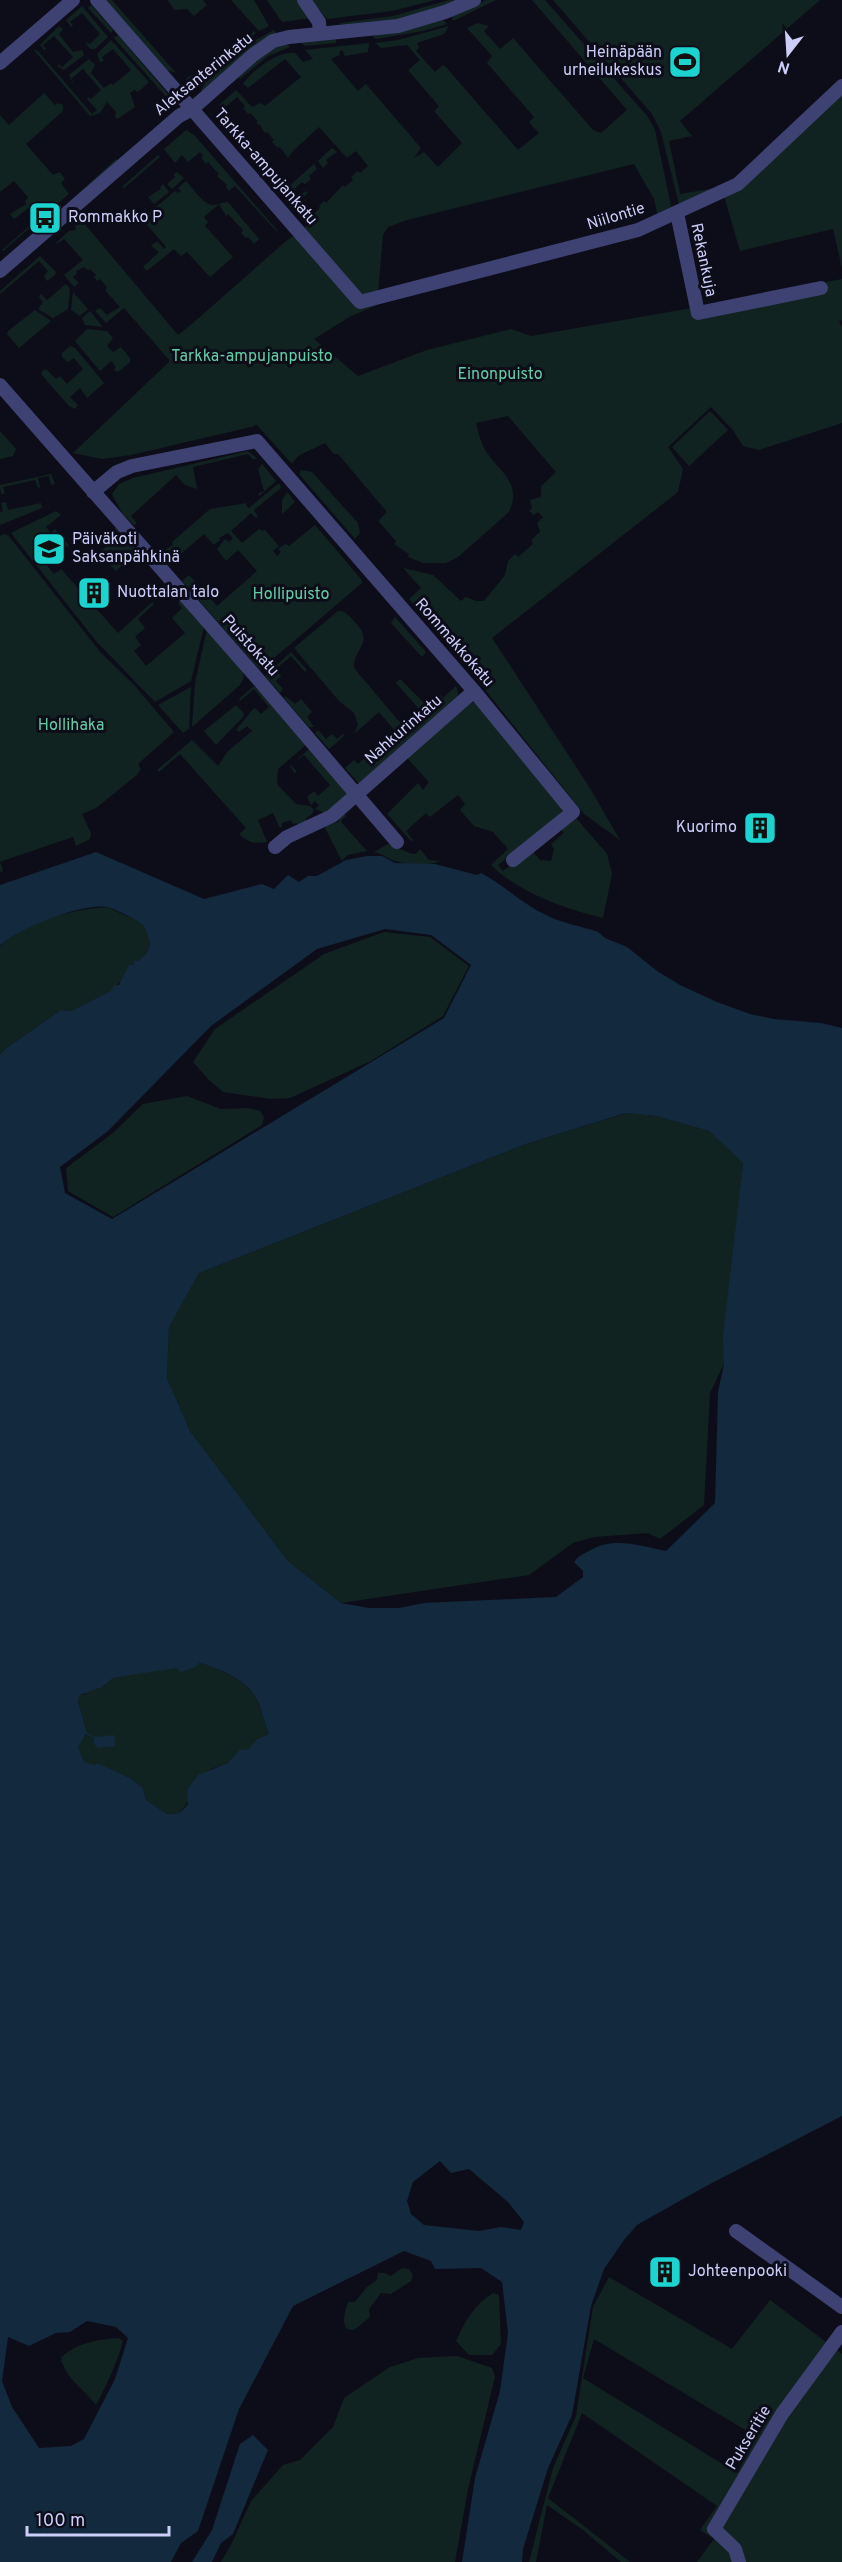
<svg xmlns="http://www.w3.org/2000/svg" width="842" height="2562" viewBox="0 0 842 2562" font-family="Overpass,sans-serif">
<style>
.green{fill:#112320;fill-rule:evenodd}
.water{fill:#13293d;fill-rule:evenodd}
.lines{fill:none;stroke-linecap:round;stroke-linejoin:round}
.minor{stroke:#3e4273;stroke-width:14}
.labels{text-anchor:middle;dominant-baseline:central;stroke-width:6;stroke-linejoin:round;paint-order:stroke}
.poi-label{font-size:16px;fill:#cccdf8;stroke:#0d0d19;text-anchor:start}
.street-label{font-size:16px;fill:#cccdf8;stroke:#0d0d19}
.park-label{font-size:16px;fill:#63cda5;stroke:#0d0d19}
</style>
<rect width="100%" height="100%" fill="#0d0d19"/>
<!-- green -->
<path class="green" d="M106,0H112L176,73L167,70Z
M167,0H203L207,5L194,16L187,9L175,10Z
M231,0H254L269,26L259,31Z
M267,0H299L311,18L282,22Z
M311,0H435L392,11L327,19Z
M449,0H462L393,21L341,26L340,23L393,16Z
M486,0H496L453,21L452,16Z
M532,0H545L648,117L655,130L672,210L658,217L654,199L634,164L407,220L388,227L383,235L377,305L351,316L314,339L358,376L427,350L511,329L531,336L686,309L842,279V320L839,321L842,327V423L759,450L743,446L733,430L711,407L668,447L683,469L678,492L492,638L588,785L620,840L584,814L448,643L409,599L421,588L403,568L433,575L461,601L466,597L476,601H484L505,575L508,561L515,554L518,557L533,544L531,540L540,532L537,523L543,517L538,512L534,515L529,511L532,508L530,500L541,497V486L556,472L508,416L476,423C478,429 479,436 481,441C490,468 525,478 509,512L458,557L446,563H423L408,557L409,554L394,544L396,541L378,521L387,512L338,454H334L325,443L298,456L292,464L256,424L255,426L131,455L102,459L73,453L170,361L124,308L106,323L95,311L100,308L107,315L120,307L105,290L107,288L100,279L97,281L94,277L96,275L90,269L88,270L84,267L76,271L77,273L73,277L79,283L74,287L64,275L83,260L64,239L57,244L56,243L69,231L76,230L75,226L80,222H83L178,335L193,323L285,242L309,224L276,187V183L294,200L306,191L308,193L299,201L311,216L320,208L319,206L324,201L326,203L343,185L345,187L353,180L351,177L358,171L360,173L368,166L356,151L347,158L319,127L292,152L288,158L280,147L278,148L272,142L274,140L267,132L265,133L260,125L256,123L258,121L250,113L248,114L243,108L245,106L237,97L222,110L219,105L236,90L252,107L260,103L265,106L301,77L285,59L248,88L243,84C252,71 278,50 295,53L303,62L313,59L305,50L369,43L368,52L345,56L342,50L339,52L340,55L331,59L358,91L366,84L421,148L414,158L424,152L438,167L462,143L434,111L439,106L408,70L420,60L407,45L381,48L375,43L398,40L449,26L444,34L417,43L419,48L416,51L435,72L443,65L445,66L518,150L539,133L529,122L534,117L487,63L492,56L467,28L477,23L489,26L484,31L500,49L513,38L593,130L601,133L627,110Z
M553,0H820L680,121L692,136L669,141L680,194L716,188L679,204L661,132L652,114Z
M91,5L113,30L111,33L88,8Z
M82,6L108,37L95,49H90L85,42L90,44L100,34L82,13L70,22L73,25L71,27L66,20Z
M442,19L447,24L423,31L376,39L372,36Z
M59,26L63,29L59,34L73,52L82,50L84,55L64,70L57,66L59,64L62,67L73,57L54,36L43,45L46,49L44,50L40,45Z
M274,30L277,34L202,92L201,90L205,83L252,42Z
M254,31L256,33L197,85L193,86L186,79L191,75L197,81Z
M118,35L174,101L169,100L114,38Z
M336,38V43L305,46L300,42Z
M111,40L149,82L138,92L134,90L130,93L135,107L117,119L115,116L116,112L107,102L100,113L90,116L33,49L38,51L92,114L97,110L87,99L88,97L91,99L101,90L83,69L72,78L73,83L69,75L89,59L95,65L91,73L104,88L111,83L113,85L131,70L113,49L102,57L104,61L100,62L97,54Z
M286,44L290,47L268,56L240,79L237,76C252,63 266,49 286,44Z
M842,91V268L833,229L740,251L724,196Z
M44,93L55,105L58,103L63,105V111L26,144L53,175L60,172L65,179L61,183L69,194L3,251L2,250L43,214L34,204L14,219L10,214L26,204L25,201L28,197L14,181L0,192V115L9,125Z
M218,113L230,124L228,126L238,138L240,136L250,147L248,149L258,161L260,159L273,176L272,180L217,118Z
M186,130L195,136L277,230V232L235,186L229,191L226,187L227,185L217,176L219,174L208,162L206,164L201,158L203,156L200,152L188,162L182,155L175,163L164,149Z
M332,148L337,152L326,160L328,163L323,168L318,161Z
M158,155L160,157L124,188L122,187Z
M116,159L118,162L60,210Z
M314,164L317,169L309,176L311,179L305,184L302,182L294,189L296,191H291L288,187Z
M177,172L184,178L172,189L167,184L175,177L174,174Z
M186,181C193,188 202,204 213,205C218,205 223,202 228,202L259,239L254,244L248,237L246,238L241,233L243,230L228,214L226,216L219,204L204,217L208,222L205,226L233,257L210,277L187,252L181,256L174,249L147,271L143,267L159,252L151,246L157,241L164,249L166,247L142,219L175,191L178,193L181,191L178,188Z
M163,184L169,192L154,204L148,197L161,189L160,187Z
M40,256L56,272L55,275L47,281L44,276L48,271L39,261L0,294V291Z
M66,284L70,289L68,309L53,318L38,309L43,302L39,297L41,294L47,300Z
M73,292L88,309L80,316L71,310Z
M35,310L51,321L19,348L7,334L8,331Z
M90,311L103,327L85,325L82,318Z
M87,329L107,331L113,338L107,346L113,352L121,347L130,358V362L118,372L114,370L116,367L111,361L100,371L75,341Z
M70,346L75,348L104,383L87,398L80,388L70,397L78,405L75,409L69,406L41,374L42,371L46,369L56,379L60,376L67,384L83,369L74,358L68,362L62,357V353Z
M710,411L728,430L689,466L672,447Z
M0,431L16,449L13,456L0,459Z
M248,451L257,459H253L248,454L193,467L197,489L185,485L176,475L131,516L137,523L134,525L122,513L112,494L119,484L133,478Z
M262,464L276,481L259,496V493L264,491L258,469Z
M301,470L312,472L358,523L360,533L355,539L299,474Z
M51,474L55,484L51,485L49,476L38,478L40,487L38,488L35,480L3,487L5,494H1L0,485Z
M279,483L281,488L254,510L258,517L256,518L251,513L231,531L242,543L259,529L262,531L265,530L279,546L273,551L277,556L281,552L278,549L285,544L289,546L315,525L361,579L362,583L260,670L182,581L189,575L217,606L257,571L238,550L226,561L217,549L225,539L229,542L233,538L228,533L219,538L220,540L214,545L204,534L168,565L158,554L173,545L172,542L210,509L247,503L246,505L249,508Z
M287,492L295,502L282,514V500Z
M6,502L8,510L41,503L42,508L0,525V512L3,511L1,503Z
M56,511L61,515L46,527L51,533L55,529L69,545L45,563L54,574L61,569L118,633L152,602L154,604L138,619L145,628L135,637L141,645L134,651L146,666L185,633L172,618L182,608L178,603L181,600L204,627L191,681L155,702L96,641L11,533Z
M117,527L142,557L140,559L135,554L116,571L99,553L119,535L114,529Z
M3,534L8,535L101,653L134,685L174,732L138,764L141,769L137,775L96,808L82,814L91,833L90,839L76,846L73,837L5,860L0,862L3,871L0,872V536Z
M338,611C346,611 349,616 354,621C376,644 353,647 354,668L402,725L420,710L396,683L400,679L432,711L435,707L433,702L441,695L443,698L456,686L459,696L361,786L345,768L354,760L358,764L395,731L379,712L354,734L358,725L354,713L339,701L294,648Z
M395,617L426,652L422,657L391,623Z
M207,629L242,670L244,677L240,685L192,727L195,683Z
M291,652L307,670L305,672L291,656L276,669L281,676L276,681L283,689L280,693L265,676Z
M254,686L307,744L278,769L277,784L296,804L310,806L314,810L311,815L306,818L307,824L299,827L297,823L293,824L291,820L282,823V827L280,828L273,813L258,820L267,842C255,844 249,843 239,834L246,828L180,754L159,772L157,770L192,740L218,766L228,751L252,731L247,726L239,732L236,730L253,709L255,708L261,714L269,707L254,689L240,701L239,699Z
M191,687L189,729L183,733L158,705Z
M285,696L295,704L301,699L312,712L307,717L314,727H309L284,698Z
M470,702L477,703L563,809L559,817L498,865L503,871L530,851H532L540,860L551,861L554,849L551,844L564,833L561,829L573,818L577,819L607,854L612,874L603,918C563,908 521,894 491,865L508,849L493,832L474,826L460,810L465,804L458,795L430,817L426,813L406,831L413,840L411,841L387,814L418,783L423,790L429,782L407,758Z
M236,705L244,713L243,717L216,745L204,731Z
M318,730L326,739L332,734L337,739L343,734L344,736L329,749L315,733Z
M310,748L348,793V797L325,813L315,809L319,805L315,801L311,805L307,797L314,791L318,796L330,785L304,755L291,765L296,771L295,774L290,766Z
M344,813L346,816L341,820L342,823L367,851L347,855L342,861L325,828L326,825L339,822V817Z
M388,844L412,854H416L420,849L429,860L440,861C427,867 405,864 392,860C385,857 381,853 374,852Z
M107,907L140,922L145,926L150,944L146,954L137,962L135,961L134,965H130L123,979L112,990L71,1011L61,1010L5,1049L0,1055V947C23,921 74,909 107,907Z
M384,932L430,937L469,966L443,1016L371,1061L290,1098L272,1099L223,1092L209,1080L193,1062L215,1029L324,954Z
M187,1096L221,1109L248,1108L260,1111L264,1117L262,1125L113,1217L68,1191L66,1168L113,1133L143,1104Z
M627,1113L656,1116L709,1131L743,1162L724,1364L710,1393L704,1505L660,1539L648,1533L594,1537L573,1543L529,1575L341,1603L288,1561L190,1431L167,1378L169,1326L199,1273L526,1144Z
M199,1663C216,1667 242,1679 253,1693C262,1705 263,1721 269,1734L257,1739L249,1750H239L228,1763L211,1769L180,1813L167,1814L146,1800L143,1788L130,1778L96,1764L95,1766L84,1762L77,1747L87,1733L78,1701L80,1693L84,1695L95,1688H101L113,1678Z
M402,2268L409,2269L413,2275L411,2281L391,2294L381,2293L369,2309L370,2317L354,2330L347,2329C341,2322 346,2310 348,2302H355L367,2287L377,2280L378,2273H384L391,2276Z
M609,2277L732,2349L770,2300L842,2354V2562H697L714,2539L700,2530L717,2506L582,2413L548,2498L630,2562H621L583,2530L547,2505L536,2562H529L553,2468L576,2416L593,2307ZM594,2339L757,2437L737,2473L583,2378Z
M493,2293L499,2295L501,2344L492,2355H469L456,2341C465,2321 475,2304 493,2293Z
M119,2338L123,2341C117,2364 107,2384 96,2405C85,2390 64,2377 61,2358C74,2343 101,2339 119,2338Z
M457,2356L492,2368L495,2377L468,2489L455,2562H221L232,2543L251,2501L283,2465L300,2460L333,2427L344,2398L390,2367L418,2358Z"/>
<!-- water -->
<path class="water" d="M96,852L204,899L262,884L274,889L288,875L299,882L308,876H317L346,860L367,856H382L395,863L435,864L477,875L481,873C503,884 521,903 544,914C560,923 581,926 598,932L605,938L627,947L657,971L680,985L717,1002L750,1014L774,1019L821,1023L842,1028V2116L708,2185L637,2225L624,2240L604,2269L591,2306L572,2415L548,2468L523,2549L522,2562H462L475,2478L500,2391L508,2333L502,2282L481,2268L435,2269L431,2261L404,2251L293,2306L239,2409L198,2531L181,2543L171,2562H0V1055L5,1049L61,1010L71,1011L112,990L113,986L119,985L129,965H134V961H138L146,954L150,944C148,938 147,931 144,926C142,922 113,908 107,907C83,903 17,928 0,946V885ZM385,929L431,935L471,965L444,1018L112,1219L65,1193L60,1167L108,1131L211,1026L317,949ZM626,1113L656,1116L709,1131L743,1163L723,1337L724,1364L718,1392L715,1503L666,1551C639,1546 614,1536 589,1551C583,1554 578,1556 574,1562L583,1571V1577L556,1597L424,1603L399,1608H369L341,1603L288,1561L190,1431L167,1378L169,1327L199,1273L526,1144ZM199,1663C216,1667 243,1679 253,1693C262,1705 263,1721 269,1734L257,1739L249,1749L239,1750L228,1763L198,1775L187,1790L188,1804L180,1813L167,1814L146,1800L143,1788L130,1778L97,1763L95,1765L84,1762L78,1747L86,1734L94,1738V1744L98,1748L115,1746L114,1735L95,1737L87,1733L78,1701L80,1694C87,1695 93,1688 101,1688L113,1678L176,1668L181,1672L195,1667ZM440,2161L451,2173L469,2169L508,2202L524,2222L521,2230L501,2227L479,2231L424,2225L411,2214L407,2201L413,2182ZM87,2321L116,2327L128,2338L115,2379L84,2439L71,2446L39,2448L12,2407L2,2381L8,2337L29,2346L56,2333L70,2332Z
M253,2435L268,2450L233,2534L221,2543L212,2562H192L212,2530L240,2444Z"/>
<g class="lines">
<!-- minor -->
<path class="minor" d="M97,0L360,302L638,230L738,184L842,86
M304,0L319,22L320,34
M0,63L73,0
M677,213L698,313L821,288
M0,271L179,116L192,109L253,55L273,41L289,37L398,26L445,12L474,0
M0,385L257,678L397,842
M93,492L117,472L132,466L257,441L474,691L573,812L513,860
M275,847L287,837L332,816L474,691
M736,2231L842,2307
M739,2562L735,2549L714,2529L782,2414L842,2332"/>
</g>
<!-- icons -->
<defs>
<symbol id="stadium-square" viewBox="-11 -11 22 22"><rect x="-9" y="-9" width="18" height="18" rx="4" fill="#1cd4cf" stroke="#0d0d19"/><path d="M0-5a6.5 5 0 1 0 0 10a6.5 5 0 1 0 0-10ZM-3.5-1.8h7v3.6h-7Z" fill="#111"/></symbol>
<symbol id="bus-square" viewBox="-11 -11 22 22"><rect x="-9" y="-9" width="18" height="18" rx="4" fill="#1cd4cf" stroke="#0d0d19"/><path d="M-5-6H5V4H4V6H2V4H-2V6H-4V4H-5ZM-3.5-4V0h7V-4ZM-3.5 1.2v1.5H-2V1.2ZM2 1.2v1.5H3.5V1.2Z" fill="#111"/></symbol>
<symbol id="school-square" viewBox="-11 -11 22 22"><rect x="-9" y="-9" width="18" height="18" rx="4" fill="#1cd4cf" stroke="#0d0d19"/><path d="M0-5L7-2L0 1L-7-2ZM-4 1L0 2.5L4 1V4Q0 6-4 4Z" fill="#111"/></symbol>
<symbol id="building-square" viewBox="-11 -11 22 22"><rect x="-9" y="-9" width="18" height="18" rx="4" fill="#1cd4cf" stroke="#0d0d19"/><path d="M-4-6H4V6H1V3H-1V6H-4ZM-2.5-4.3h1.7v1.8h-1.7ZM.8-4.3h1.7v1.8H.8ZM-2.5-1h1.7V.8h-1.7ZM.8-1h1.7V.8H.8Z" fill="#111"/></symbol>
</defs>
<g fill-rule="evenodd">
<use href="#stadium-square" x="666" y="43" width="38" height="38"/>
<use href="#bus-square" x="26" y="199" width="38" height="38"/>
<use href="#school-square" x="30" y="530" width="38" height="38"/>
<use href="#building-square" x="75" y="574" width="38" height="38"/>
<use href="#building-square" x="741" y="809" width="38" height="38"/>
<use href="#building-square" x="646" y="2253" width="38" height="38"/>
</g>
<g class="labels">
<!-- poi labels -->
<g class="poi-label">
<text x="662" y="53" text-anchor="end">Heinäpään<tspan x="662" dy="18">urheilukeskus</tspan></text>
<text x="68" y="218">Rommakko P</text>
<text x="72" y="540">Päiväkoti<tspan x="72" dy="18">Saksanpähkinä</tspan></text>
<text x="117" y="593">Nuottalan talo</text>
<text x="737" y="828" text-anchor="end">Kuorimo</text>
<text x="688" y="2272">Johteenpooki</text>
</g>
<!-- street labels -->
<g class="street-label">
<text transform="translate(204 75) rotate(-39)">Aleksanterinkatu</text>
<text transform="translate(265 167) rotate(49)">Tarkka-ampujankatu</text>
<text transform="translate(616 217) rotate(-17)">Niilontie</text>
<text transform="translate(703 260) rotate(78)">Rekankuja</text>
<text transform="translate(454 643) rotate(49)">Rommakkokatu</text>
<text transform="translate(250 646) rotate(48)">Puistokatu</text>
<text transform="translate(404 730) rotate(-41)">Nahkurinkatu</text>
<text transform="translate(749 2438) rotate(-59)">Pukseritie</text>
</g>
<!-- park labels -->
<g class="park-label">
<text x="252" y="357">Tarkka-ampujanpuisto</text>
<text x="500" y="375">Einonpuisto</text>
<text x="291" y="595">Hollipuisto</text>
<text x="71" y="726">Hollihaka</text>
</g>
</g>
<!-- north arrow -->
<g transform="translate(788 54) rotate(197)" stroke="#0d0d19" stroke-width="4.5" paint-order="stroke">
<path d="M0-4.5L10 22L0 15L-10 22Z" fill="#cccdf8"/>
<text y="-9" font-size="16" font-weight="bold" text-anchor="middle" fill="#cccdf8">N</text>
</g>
<!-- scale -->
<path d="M27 2526v9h142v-9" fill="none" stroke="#cccdf8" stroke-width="3"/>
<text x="36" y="2526" font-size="18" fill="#cccdf8" stroke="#0d0d19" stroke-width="4.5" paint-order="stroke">100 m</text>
</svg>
